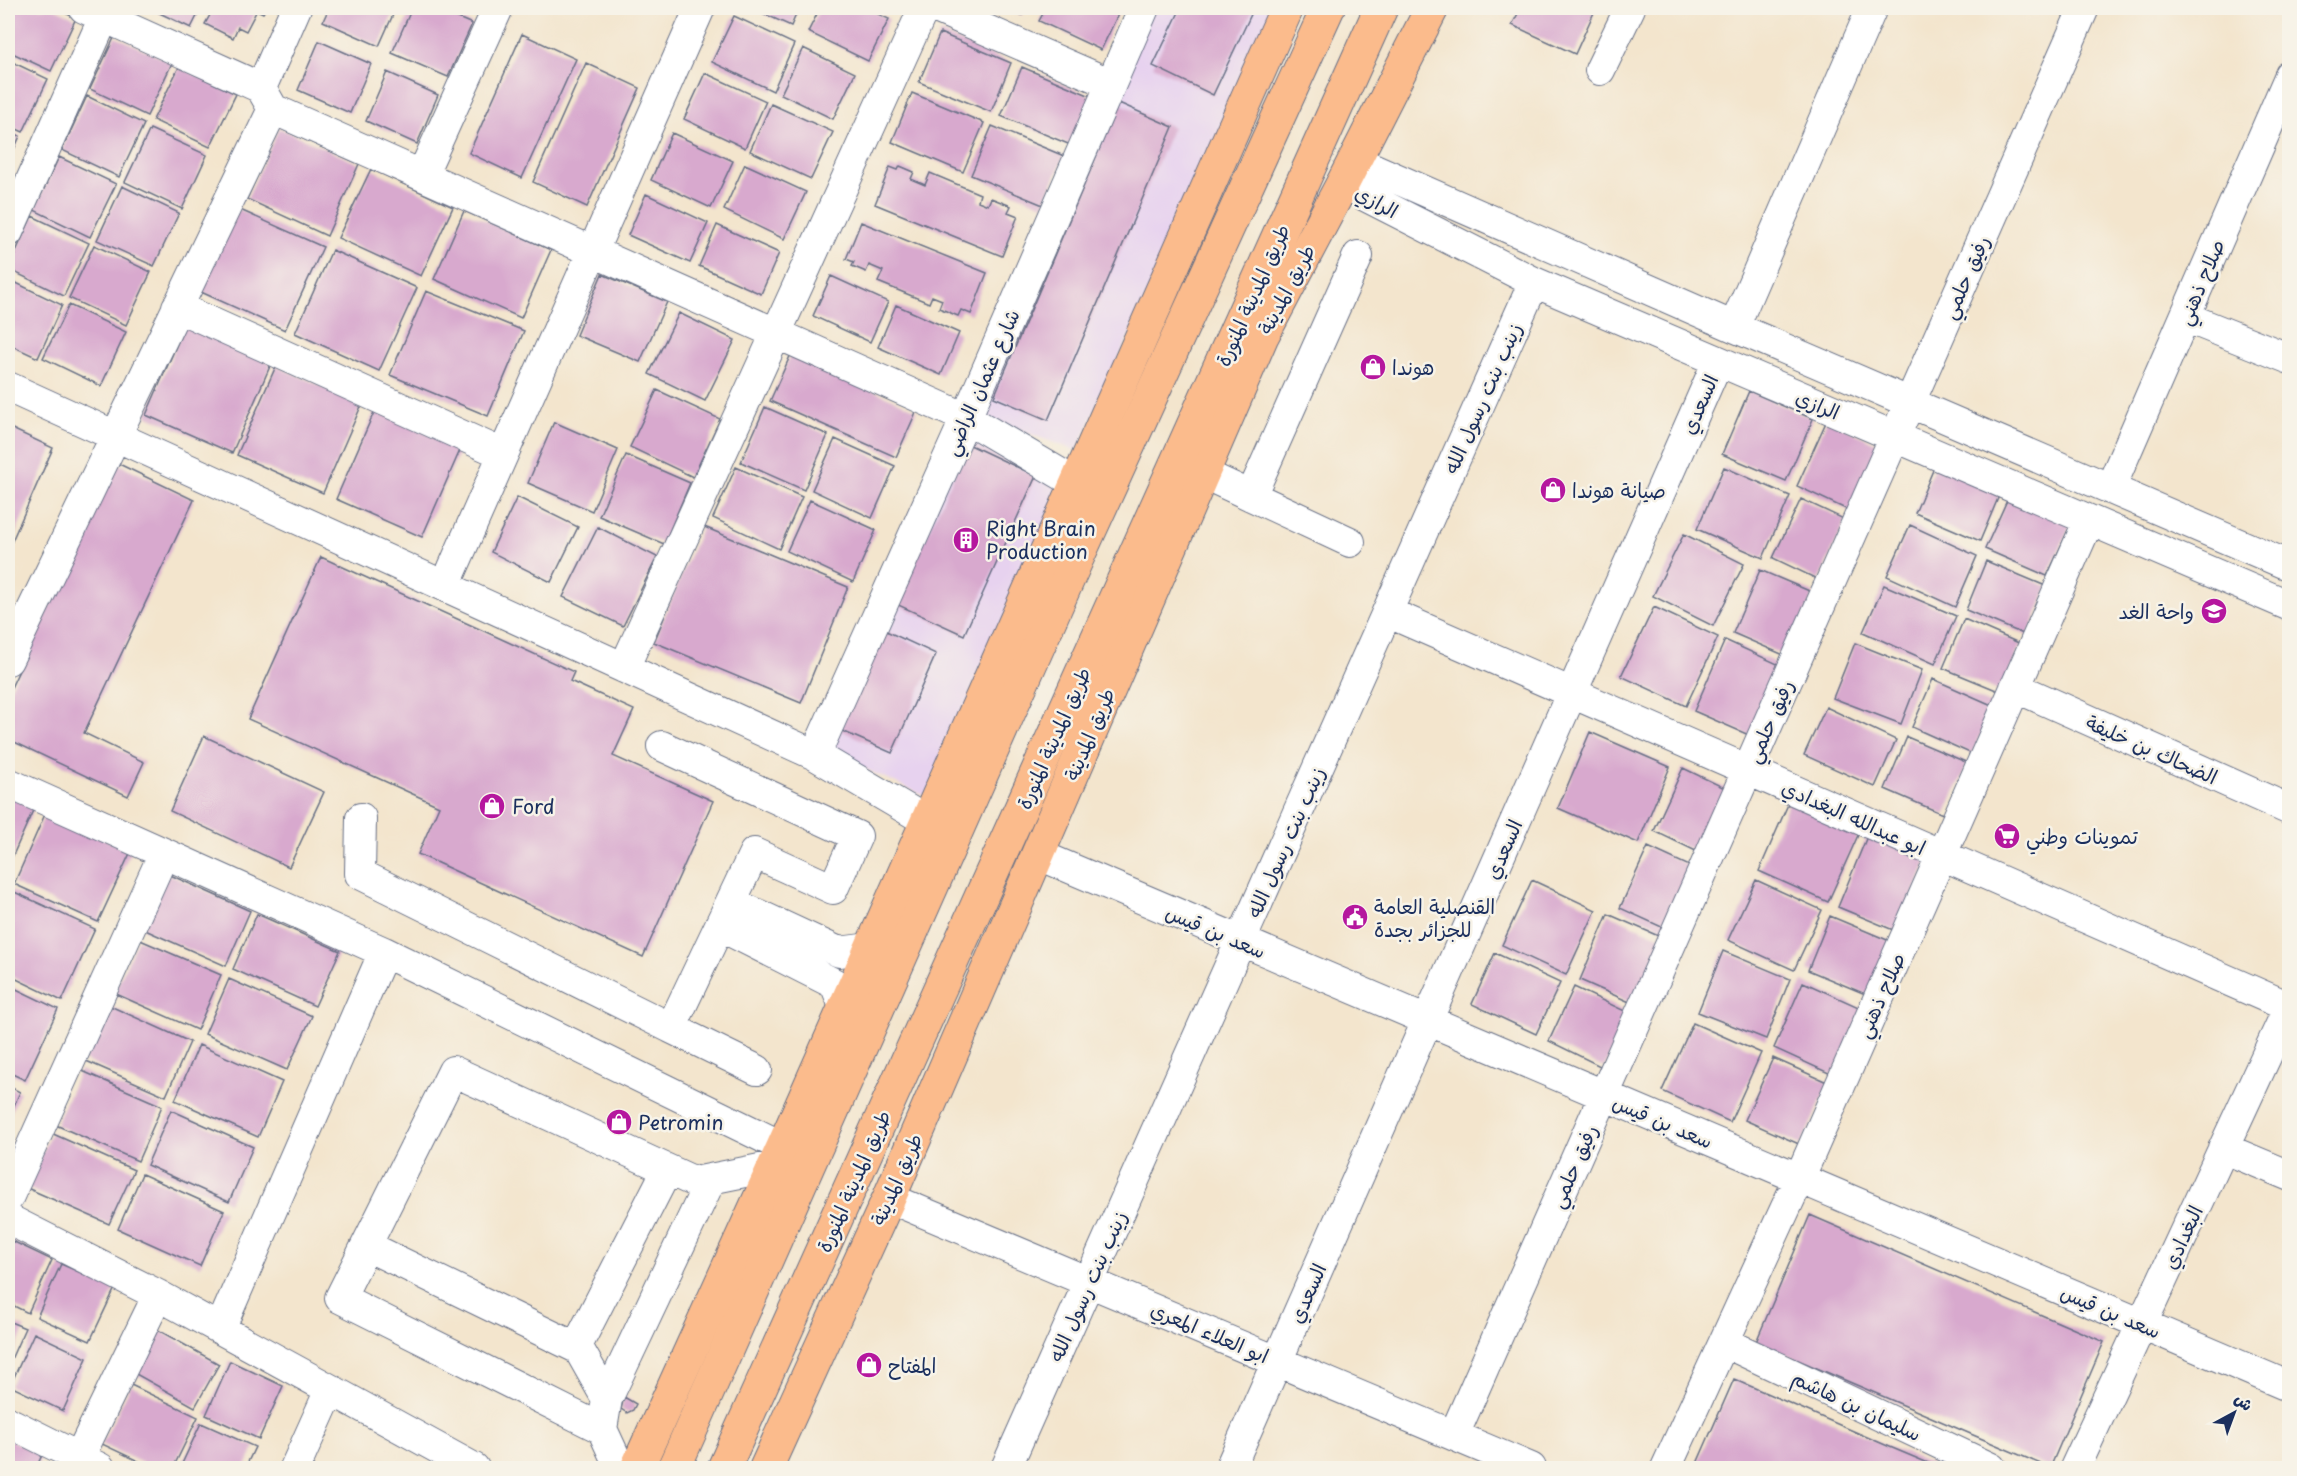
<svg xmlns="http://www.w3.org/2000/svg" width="2297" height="1476" viewBox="0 0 2297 1476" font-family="'Playpen Sans','Playpen Sans Arabic',sans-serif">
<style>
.built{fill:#e7d2ef}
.building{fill:#d8a9ce}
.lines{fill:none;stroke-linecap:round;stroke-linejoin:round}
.minor-casing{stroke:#676f85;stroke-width:32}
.major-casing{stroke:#676f85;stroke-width:35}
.highway-casing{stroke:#676f85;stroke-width:35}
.minor{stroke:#fff;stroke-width:30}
.major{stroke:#fbbb8c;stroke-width:33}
.highway{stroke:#fbbb8c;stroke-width:33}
.labels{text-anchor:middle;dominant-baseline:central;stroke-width:5;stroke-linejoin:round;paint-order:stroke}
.street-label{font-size:20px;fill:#1b2f5e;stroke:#f7f3e8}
.poi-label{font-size:20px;fill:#1b2f5e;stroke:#f7f3e8;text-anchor:start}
</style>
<rect width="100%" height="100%" fill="#f7f3e8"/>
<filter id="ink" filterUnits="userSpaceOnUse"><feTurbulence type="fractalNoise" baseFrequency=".0167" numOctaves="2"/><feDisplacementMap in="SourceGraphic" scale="12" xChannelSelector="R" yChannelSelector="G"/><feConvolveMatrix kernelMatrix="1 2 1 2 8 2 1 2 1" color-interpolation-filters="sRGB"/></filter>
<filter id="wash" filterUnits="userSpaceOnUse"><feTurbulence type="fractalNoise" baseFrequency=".008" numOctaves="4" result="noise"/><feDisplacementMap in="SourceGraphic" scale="24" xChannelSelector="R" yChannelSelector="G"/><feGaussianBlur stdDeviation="1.35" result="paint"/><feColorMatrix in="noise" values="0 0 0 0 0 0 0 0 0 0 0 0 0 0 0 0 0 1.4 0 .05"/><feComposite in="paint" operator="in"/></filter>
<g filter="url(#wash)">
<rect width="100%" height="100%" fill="#f3e5cd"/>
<!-- built -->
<path class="built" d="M1152,8H1277L1077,451L975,414Z
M967,429L1073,477L930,798L825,751Z"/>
<g id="blocks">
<!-- building -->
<path class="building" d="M11,8H54L76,18L51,71L8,51V15Z
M149,8H201L191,28Z
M214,8H266L263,13L257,10L246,31L238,27L233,38L205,24Z
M329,8H396L379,46L323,21Z
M412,8H435L472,24L448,77L392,53Z
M751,8H799L791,26Z
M820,8H865L889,19L868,61L808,32Z
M1005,8H1026L1022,15Z
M1046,8H1121L1101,50L1039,21Z
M1181,8H1254L1213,95L1153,66Z
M1521,8H1596L1575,54L1512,25Z
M734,16L794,44L773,91L712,62Z
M940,33L1011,63L991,112L919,82Z
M522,34L576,59L522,178L469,153Z
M115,36L172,63L147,116L90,89Z
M319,41L371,64L350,113L298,90Z
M803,48L855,73L833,119L781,94Z
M8,60L48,79L23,132L8,125Z
M586,63L640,88L587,207L533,182Z
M179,67L236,94L210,147L153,120Z
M1022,67L1093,97L1073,146L1001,116Z
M387,72L438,95L417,144L366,121Z
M705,73L766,101L745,148L684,119Z
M912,93L984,123L963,172L892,142Z
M87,96L144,124L119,177L62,150Z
M1119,103L1173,127L1048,420L994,397Z
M771,104L833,132L811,179L750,151Z
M992,126L1064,156L1043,205L971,175Z
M279,128L359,164L327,236L247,199Z
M150,129L207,155L182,209L125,182Z
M8,130L20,136L8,163Z
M672,133L733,161L711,208L651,180Z
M59,157L116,184L90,237L34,210Z
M745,164L806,192L784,239L724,210Z
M900,166L914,172L911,179L925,185L930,173L980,194L978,201L988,205L991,198L1011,206L1008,212L1018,216L1002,256L875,204L890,167L898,170Z
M371,169L453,207L421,276L338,238Z
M122,186L179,213L154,266L97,240Z
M646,194L708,223L690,263L628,235Z
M238,209L323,247L285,330L201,292Z
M464,211L551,250L521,318L434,279Z
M32,216L89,243L64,296L8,269Z
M861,222L987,273L971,314L961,310L958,316L939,308L942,300L932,296L929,303L878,282L883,271L869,265L866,272L852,266L854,262L846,259Z
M717,225L779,253L761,294L699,266Z
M94,245L151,272L126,325L69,298Z
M332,250L417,288L379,371L295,333Z
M602,274L667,302L640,362L576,335Z
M831,276L888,302L870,342L813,316Z
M8,279L62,305L38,358L8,344Z
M426,291L524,331L488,416L390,375Z
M69,305L126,332L101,386L43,358Z
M896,305L959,333L941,375L878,347Z
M679,313L735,340L705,401L649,374Z
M185,326L271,364L232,453L146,415Z
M791,354L917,410L896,457L770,401Z
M276,366L362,404L323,493L237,455Z
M657,390L720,419L693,477L630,447Z
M1749,391L1813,419L1786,481L1722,454Z
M765,407L828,435L804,490L741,462Z
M375,410L461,448L422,537L336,499Z
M1827,420L1882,446L1852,512L1797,486Z
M554,422L618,450L592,511L528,483Z
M8,427L53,448L8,550Z
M835,439L895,466L872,518L812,490Z
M968,444L1036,476L964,635L896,604Z
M626,455L690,483L664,544L599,516Z
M117,463L194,500L84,733L144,762L128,796L8,739V694Z
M1936,463L2001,491L1980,541L1915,513Z
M736,467L802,497L779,549L713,518Z
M1724,467L1790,496L1763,558L1697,529Z
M2009,496L2071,524L2047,576L1985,549Z
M517,497L578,527L551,582L491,552Z
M1801,499L1846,520L1819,580L1773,558Z
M810,500L876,530L853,582L787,551Z
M1910,525L1977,556L1955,607L1887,576Z
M702,526L848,587L801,703L654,642Z
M598,527L657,557L623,626L563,597Z
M1684,534L1744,564L1713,626L1653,596Z
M321,557L574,672L570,681L634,710L613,756L713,801L643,957L418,854L439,806L248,719Z
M1986,561L2048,587L2028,636L1966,610Z
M1760,570L1814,593L1786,656L1733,633Z
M1884,585L1956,616L1935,664L1863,632Z
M1654,607L1718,637L1686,706L1621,676Z
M1964,619L2021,644L2001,692L1943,668Z
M884,630L936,654L892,753L840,730Z
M1725,640L1782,666L1751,736L1694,711Z
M1855,643L1922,670L1901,724L1833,698Z
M1933,679L1994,706L1972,754L1912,727Z
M1826,707L1896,740L1875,787L1804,755Z
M1590,732L1670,767L1638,843L1558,808Z
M204,736L324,792L289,867L170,811Z
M1907,737L1968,763L1945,815L1885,789Z
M1683,768L1731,791L1702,854L1654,831Z
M8,795L34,808L10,862L8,861Z
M1789,802L1859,833L1828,902L1759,871Z
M46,812L131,851L98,922L14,884Z
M1868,834L1928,859L1898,932L1838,907Z
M1648,847L1694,868L1666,929L1620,908Z
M168,874L250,911L226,966L143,929Z
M1532,880L1596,910L1566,975L1502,945Z
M1756,880L1822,910L1794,970L1728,940Z
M10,890L95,929L62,1001L8,975V897Z
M257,914L340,951L315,1006L233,969Z
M1608,914L1663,938L1634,1004L1580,980Z
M1830,916L1892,942L1870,996L1808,970Z
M138,939L221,975L197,1030L114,993Z
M1723,951L1790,979L1766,1039L1698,1012Z
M1495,953L1560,983L1536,1034L1472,1004Z
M229,979L312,1016L287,1070L205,1034Z
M1803,982L1863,1009L1833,1075L1774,1048Z
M8,985L58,1009L25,1080L8,1072Z
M1574,987L1629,1013L1604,1068L1549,1041Z
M108,1005L190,1042L166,1096L84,1060Z
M1693,1023L1761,1053L1730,1122L1662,1091Z
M199,1045L282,1082L258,1137L175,1100Z
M1773,1058L1829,1083L1801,1145L1745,1120Z
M80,1070L162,1106L138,1161L56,1125Z
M8,1086L20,1092L8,1119Z
M171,1110L253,1147L229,1202L147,1165Z
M51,1133L134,1170L109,1224L27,1188Z
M142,1174L224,1211L200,1266L118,1229Z
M1810,1215L2104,1342L2050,1468L1756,1342Z
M8,1239L52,1260L28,1313L8,1303Z
M61,1264L115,1288L90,1341L37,1317Z
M8,1321L25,1328L8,1366Z
M158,1330L219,1364L195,1407L134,1373Z
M34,1333L87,1358L63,1411L10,1386Z
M230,1361L283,1386L259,1439L206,1415Z
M1734,1379L1890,1447L1940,1468H1695Z
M131,1385L198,1417L173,1468H153L102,1444Z
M624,1397L636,1404L633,1410L627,1413L621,1409Z
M201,1423L255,1447L245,1468H180Z
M8,1439L42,1455L36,1468H8Z"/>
</g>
</g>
<g filter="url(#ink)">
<use href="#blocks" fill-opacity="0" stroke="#676f85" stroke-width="1.5"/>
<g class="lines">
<defs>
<path id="minor" d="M84,8L261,88L273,109L966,418L1076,483
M936,8L1111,84
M1600,70L1630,8
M261,88L296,8
M422,175L498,8
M8,232L104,17
M177,307L503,454
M2185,317L2290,359
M1734,327L1872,8
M8,387L815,755L927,821
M1202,473L1350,542
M2110,489L2290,75
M1251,496L1358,256
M2290,566L1734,327L1370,167L1344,181L1367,197L1534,282L2290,606
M445,586L700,8
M1387,612L2289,1007
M8,660L273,109
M624,668L924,8
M2015,687L2290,810
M662,746L857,836L833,889L754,853L671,1028L757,1070
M815,755L966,418L1144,8
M8,783L384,952L783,1147
M361,818L360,874L671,1028
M1037,854L2290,1387
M731,902L839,952L870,948
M720,926L835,984L844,1006
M2223,1148L2290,1176
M8,1198L164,853
M889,1198L1531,1468
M8,1219L158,1295L474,1468
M367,1246L579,1349
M220,1329L384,952
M1724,1342L1991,1468
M607,1399L577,1346L667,1170
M8,1422L100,1468
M602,1429L607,1399L711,1179
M1454,1435L2084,8
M74,1468L158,1295
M295,1468L330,1390
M620,1468L602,1429L340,1298L453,1071L695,1182L775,1166
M1006,1468L1534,282
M1230,1468L1718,361
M1666,1468L1799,1179L2089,520
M2075,1468L2290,1005"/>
<path id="major" d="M637,1468L783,1147L1287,8
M766,1468L889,1198L1262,336L1344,181L1432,8"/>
<path id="highway" d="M674,1468L1080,552L1328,8
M724,1468L1381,8"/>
</defs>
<!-- minor casing -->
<use href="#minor" class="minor-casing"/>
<!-- major casing -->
<use href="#major" class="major-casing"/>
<!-- highway casing -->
<use href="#highway" class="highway-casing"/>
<!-- minor -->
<use href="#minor" class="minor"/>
<!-- major -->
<use href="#major" class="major"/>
<!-- highway -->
<use href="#highway" class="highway"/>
</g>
</g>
<!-- icons -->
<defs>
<symbol id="shop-disc" viewBox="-11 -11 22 22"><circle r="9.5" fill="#b5179e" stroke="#f7f3e8"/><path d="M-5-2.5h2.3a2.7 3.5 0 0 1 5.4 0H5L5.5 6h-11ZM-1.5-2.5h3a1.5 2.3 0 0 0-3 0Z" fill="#fff"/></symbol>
<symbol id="building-disc" viewBox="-11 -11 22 22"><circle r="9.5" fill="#b5179e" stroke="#f7f3e8"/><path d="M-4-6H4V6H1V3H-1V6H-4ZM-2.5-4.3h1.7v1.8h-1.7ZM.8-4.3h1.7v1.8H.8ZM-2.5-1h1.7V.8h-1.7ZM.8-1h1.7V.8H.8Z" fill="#fff"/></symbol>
<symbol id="school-disc" viewBox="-11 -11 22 22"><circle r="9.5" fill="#b5179e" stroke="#f7f3e8"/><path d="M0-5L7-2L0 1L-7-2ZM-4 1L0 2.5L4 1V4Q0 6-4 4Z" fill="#fff"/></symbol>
<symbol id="supermarket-disc" viewBox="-11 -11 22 22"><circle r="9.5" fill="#b5179e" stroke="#f7f3e8"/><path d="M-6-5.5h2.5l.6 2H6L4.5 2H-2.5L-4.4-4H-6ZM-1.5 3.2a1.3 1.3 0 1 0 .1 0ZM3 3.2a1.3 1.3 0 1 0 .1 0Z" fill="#fff"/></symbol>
<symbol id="civic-disc" viewBox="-11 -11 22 22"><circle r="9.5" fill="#b5179e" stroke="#f7f3e8"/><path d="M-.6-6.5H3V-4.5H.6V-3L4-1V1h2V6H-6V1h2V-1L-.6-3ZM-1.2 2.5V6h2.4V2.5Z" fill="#fff"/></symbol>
</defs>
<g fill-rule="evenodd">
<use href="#shop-disc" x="1358" y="352" width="30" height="30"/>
<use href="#shop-disc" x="1538" y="475" width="30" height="30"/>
<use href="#building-disc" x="951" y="525" width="30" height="30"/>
<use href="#school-disc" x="2199" y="596" width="30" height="30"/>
<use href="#shop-disc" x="477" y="791" width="30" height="30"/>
<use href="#supermarket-disc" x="1992" y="821" width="30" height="30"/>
<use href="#civic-disc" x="1340" y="902" width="30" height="30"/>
<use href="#shop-disc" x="604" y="1107" width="30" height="30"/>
<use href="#shop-disc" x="854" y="1350" width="30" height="30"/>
</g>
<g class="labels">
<!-- street labels -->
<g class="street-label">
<text transform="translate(1377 201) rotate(29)">الرازي</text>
<text transform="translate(1965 277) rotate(-66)">رفيق حلمي</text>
<text transform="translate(2200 282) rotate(-67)">صلاح ذهني</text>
<text transform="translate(1286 289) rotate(-62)">طريق المدينة</text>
<text transform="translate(1252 295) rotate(-66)">طريق المدينة المنورة</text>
<text transform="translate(981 382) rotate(-66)">شارع عثمان الراضي</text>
<text transform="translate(1482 398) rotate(-66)">زينب بنت رسول الله</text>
<text transform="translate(1699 404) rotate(-66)">السعدي</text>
<text transform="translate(1818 404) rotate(23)">الرازي</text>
<text transform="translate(1769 721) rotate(-66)">رفيق حلمي</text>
<text transform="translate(1089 734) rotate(-67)">طريق المدينة</text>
<text transform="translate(1053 738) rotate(-66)">طريق المدينة المنورة</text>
<text transform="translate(2152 749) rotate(24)">الضحاك بن خليفة</text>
<text transform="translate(1854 817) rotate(24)">ابو عبدالله البغدادي</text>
<text transform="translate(1285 842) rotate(-66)">زينب بنت رسول الله</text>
<text transform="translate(1503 849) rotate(-66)">السعدي</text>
<text transform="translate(1216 931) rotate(23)">سعد بن قيس</text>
<text transform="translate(1880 995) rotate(-66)">صلاح ذهني</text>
<text transform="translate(1663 1121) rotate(23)">سعد بن قيس</text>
<text transform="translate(1573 1166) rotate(-66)">رفيق حلمي</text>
<text transform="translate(896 1179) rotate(-66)">طريق المدينة</text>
<text transform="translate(853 1181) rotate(-66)">طريق المدينة المنورة</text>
<text transform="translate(2182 1237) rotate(-65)">البغدادي</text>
<text transform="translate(1087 1286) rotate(-66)">زينب بنت رسول الله</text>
<text transform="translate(1307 1293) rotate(-66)">السعدي</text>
<text transform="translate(2111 1311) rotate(23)">سعد بن قيس</text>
<text transform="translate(1210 1332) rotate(23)">ابو العلاء المعري</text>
<text transform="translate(1857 1405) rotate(25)">سليمان بن هاشم</text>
</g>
<!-- poi labels -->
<g class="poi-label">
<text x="1392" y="367">هوندا</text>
<text x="1572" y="490">صيانة هوندا</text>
<text x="986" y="528">Right Brain<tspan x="986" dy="23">Production</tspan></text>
<text x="2194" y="611" text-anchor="end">واحة الغد</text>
<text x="512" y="806">Ford</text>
<text x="2026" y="836">تموينات وطني</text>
<text x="1374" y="906">القنصلية العامة<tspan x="1374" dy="23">للجزائر بجدة</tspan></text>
<text x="638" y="1122">Petromin</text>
<text x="888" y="1365">المفتاح</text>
</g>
</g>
<!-- margin -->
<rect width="2297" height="1476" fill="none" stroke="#f7f3e8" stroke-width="30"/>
<!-- north arrow -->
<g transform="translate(2234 1413) rotate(41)" stroke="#f7f3e8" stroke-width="4.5" paint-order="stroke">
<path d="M0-4.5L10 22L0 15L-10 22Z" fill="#1b2f5e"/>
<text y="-9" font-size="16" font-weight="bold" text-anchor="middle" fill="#1b2f5e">ش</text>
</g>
</svg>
